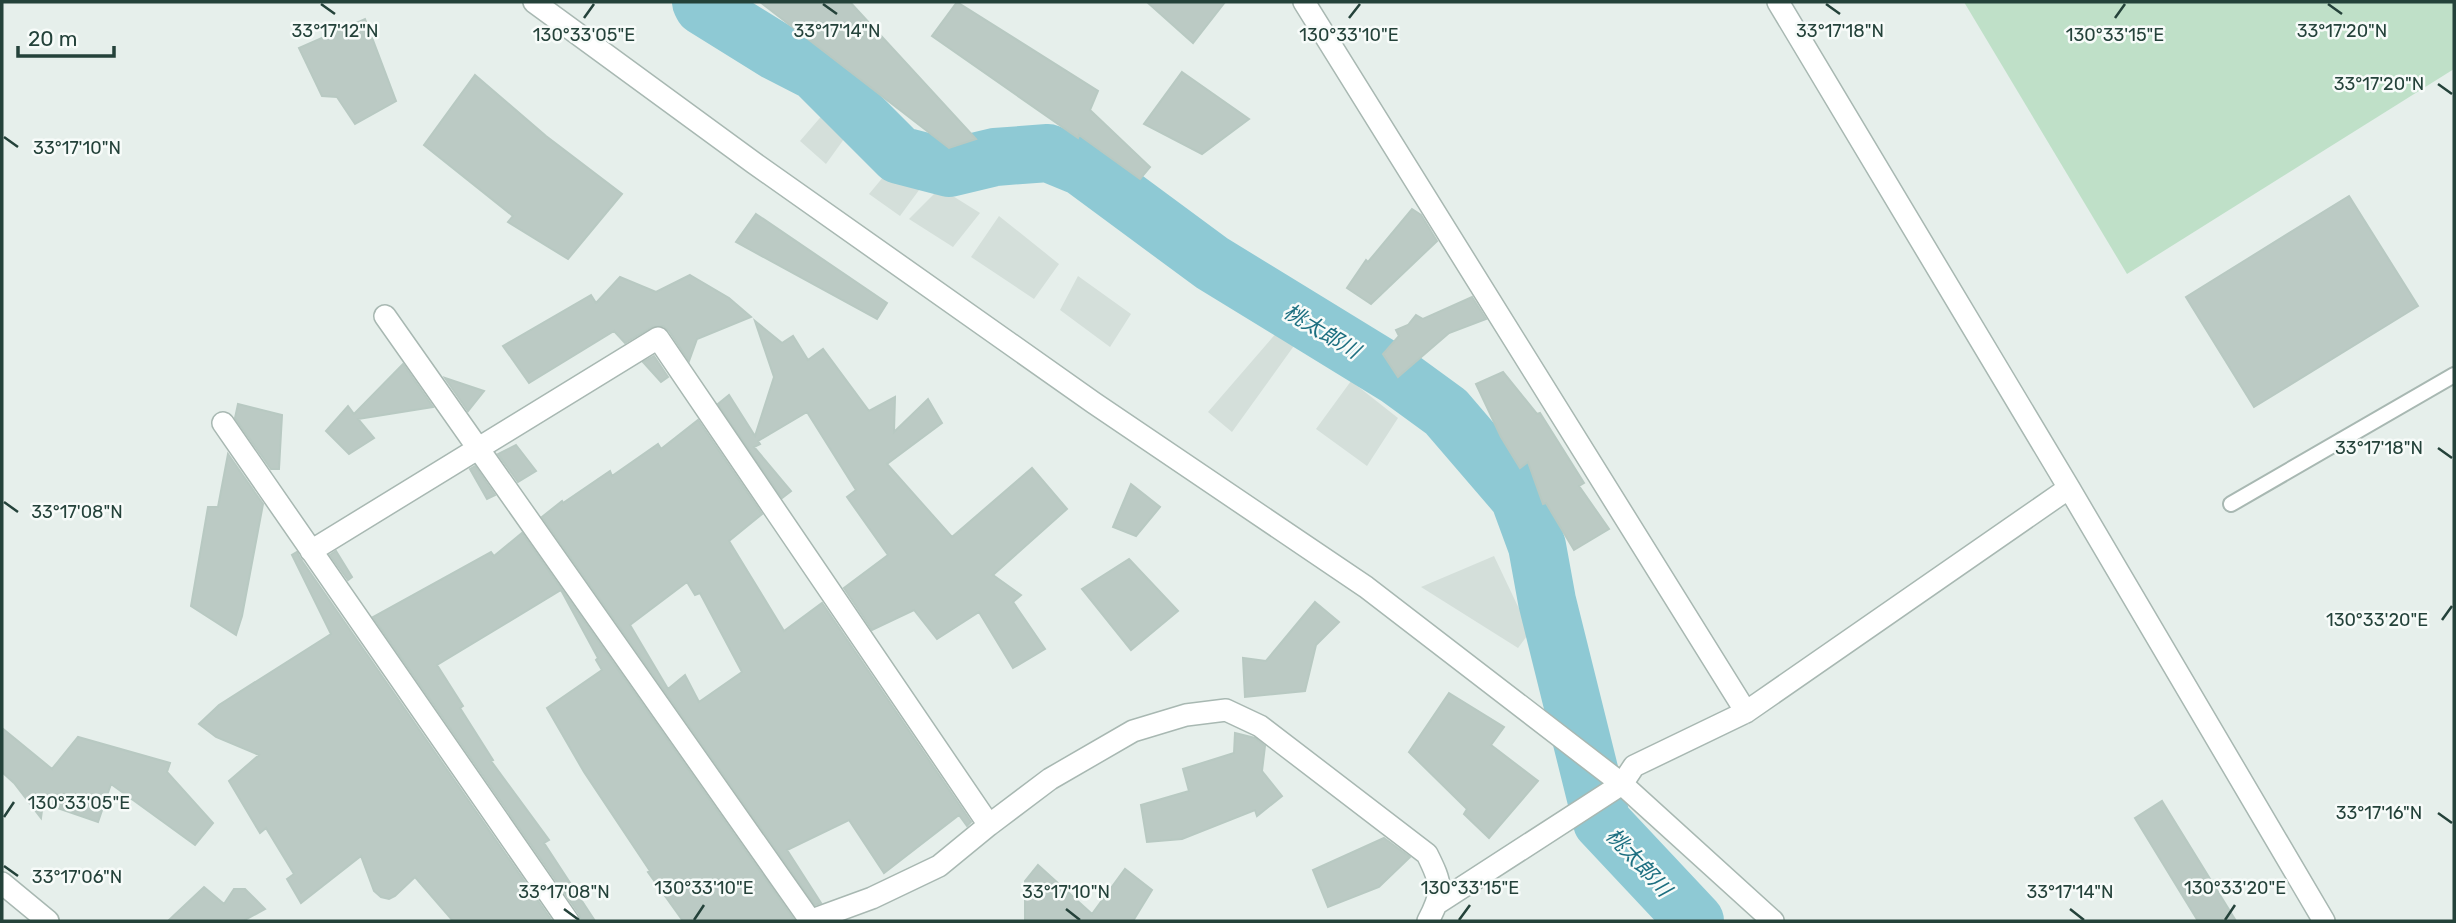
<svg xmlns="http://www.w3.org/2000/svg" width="2456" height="923" viewBox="0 0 2456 923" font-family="Rubik,'Noto Sans JP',sans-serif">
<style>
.built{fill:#d4dfda}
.green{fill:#bfe0c8}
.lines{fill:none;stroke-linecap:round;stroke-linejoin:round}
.river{stroke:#8ec9d4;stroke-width:58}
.building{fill:#bbcac4;stroke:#b8c9c2;stroke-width:2;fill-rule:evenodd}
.service-casing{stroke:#a8b8b2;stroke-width:18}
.minor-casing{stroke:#a8b8b2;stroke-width:24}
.tertiary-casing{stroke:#a8b8b2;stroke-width:24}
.service{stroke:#fff;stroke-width:14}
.minor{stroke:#fff;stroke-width:21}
.tertiary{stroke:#fff;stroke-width:21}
.ticks{fill:none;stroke:#24423a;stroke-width:2.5}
.labels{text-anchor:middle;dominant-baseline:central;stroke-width:5;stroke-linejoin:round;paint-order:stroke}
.water-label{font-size:21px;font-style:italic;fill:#1c6f80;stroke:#f7fbf9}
.ticks-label{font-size:18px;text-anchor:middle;fill:#24423a;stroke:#f7fbf9;stroke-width:5;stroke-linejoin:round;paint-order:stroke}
</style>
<rect width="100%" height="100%" fill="#e6efeb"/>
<!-- built -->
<path class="built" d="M825,112L849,132L826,164L800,141Z
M889,170L922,186L900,216L869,194Z
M940,188L980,213L953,247L909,219Z
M999,216L1059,264L1034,299L971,257Z
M1078,276L1131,314L1110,347L1060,310Z
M1278,331L1296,343L1232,432L1208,412Z
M1351,381L1398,418L1367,466L1316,429Z
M1494,556L1530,632L1518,648L1421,587Z"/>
<!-- green -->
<path class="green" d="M1964,2H2454V69L2127,274Z"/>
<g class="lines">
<!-- river -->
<path class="river" d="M701,2L703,6L777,52L816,72L899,155L949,168L995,157L1048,153L1082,167L1212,263L1398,377L1446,412L1519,497L1537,546L1547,601L1602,822L1695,921"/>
</g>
<!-- building -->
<path class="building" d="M760,2H850L976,139L949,148Z
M957,2L1098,91L1090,110L1150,167L1140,179L1079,135L1078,138L932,36Z
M1147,2H1225L1193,43Z
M365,19L396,101L355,124L337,97L322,96L299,48Z
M1182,72L1249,119L1202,154L1144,124Z
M475,75L546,136L622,194L568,259L508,222L513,216L424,145Z
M2349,196L2418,306L2254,407L2186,297Z
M1412,209L1421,215L1437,241L1371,304L1347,288L1366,260L1368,262Z
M756,214L887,303L877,319L736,242Z
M690,275L729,298L751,317L697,339L689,361L669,331L663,326L652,327L625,343L614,331L529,383L503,346L591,295L596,303L620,277L656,292Z
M1472,297L1486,319L1449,333L1398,377L1383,354L1399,336L1396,330L1408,325L1416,315L1423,319Z
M755,321L782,343L793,336L808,360L823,349L869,411L895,397L894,432L928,399L942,423L887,464L952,537L1032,468L1067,509L993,575L1021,595L1013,602L1045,649L1013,668L979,612L937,639L914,610L872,630L844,588L888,555L847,497L856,490L807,412L758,441L760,444L754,447L791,491L782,498L718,404L729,395L755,436L774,377Z
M654,356L668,377L661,382L643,362Z
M403,364L433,407L358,419L374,438L349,454L326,431L348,406L354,414Z
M1503,372L1537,414L1540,413L1584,483L1579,486L1609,529L1574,550L1546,503L1543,504L1528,462L1520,468L1501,437L1476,384Z
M445,378L484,391L468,411Z
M238,404L282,415L279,469H271L235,418Z
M698,420L762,514L729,541L784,631L822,603L971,822L967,826L959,815L884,873L849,820L787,850L821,903L815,905L542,517L562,501L563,503L610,471L612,476L658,444L661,449ZM687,582L695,595L700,593L742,672L699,702L685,675L668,689L630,625Z
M516,445L536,471L518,482L498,454Z
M228,454L263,504L242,616L236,635L191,606L208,507H218Z
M475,466L495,495L487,499L470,469Z
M1131,484L1160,507L1136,536L1113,527Z
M522,533L795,921H683L648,872L650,871L584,772L547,708L602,670L596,660L598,658L561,590L437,665L463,706L460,708L493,760L491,761L549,840L544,843L595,921H581L579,914L373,617L491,552L494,556Z
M336,551L352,577L348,580L330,555Z
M297,552L300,558L552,921H453L415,877L395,896L389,899L381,897L374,891L361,856L301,903L287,879L294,874L266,828L260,833L229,781L259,755L216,737L199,724L219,705L331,634L292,555Z
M1129,559L1178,611L1131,650L1082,589Z
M1315,602L1339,622L1316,645L1305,691L1245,697L1243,658L1266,661Z
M1449,693L1504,727L1491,745L1538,781L1489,838L1464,814L1467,809L1409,752Z
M2,728L52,769L78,737L170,763L167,772L213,823L195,845L111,784L98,822L43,803L41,818L14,783L2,772Z
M1235,733L1255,738L1265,746L1262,771L1282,796L1257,816L1255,810L1182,839L1147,842L1141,805L1189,791L1183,769L1234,753Z
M2162,801L2236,921H2198L2135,818Z
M1384,838L1410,857L1379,887L1328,907L1313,870Z
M1038,865L1092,914L1125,869L1152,890L1133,921H1025V881Z
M204,887L224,904L234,889H245L265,909L243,921H168Z"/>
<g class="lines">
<defs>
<path id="service" d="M2231,504L2454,375"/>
<path id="minor" d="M1304,2L1746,712
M1778,2L2069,488L2324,921
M385,316L810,920
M223,423L568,921
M311,551L658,338L989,825
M2,883L48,921
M1438,903L1622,784L1634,766L1746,712L2069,488
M809,921L872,898L939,866L989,825L1050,779L1133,731L1186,715L1226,710L1260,726L1427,854C1442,884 1444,891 1428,921"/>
<path id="tertiary" d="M534,2L754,163L1094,403L1366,587L1622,784L1773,921"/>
</defs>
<!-- service casing -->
<use href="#service" class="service-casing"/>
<!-- minor casing -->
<use href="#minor" class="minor-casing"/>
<!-- tertiary casing -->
<use href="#tertiary" class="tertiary-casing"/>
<!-- service -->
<use href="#service" class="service"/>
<!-- minor -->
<use href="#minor" class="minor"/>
<!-- tertiary -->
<use href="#tertiary" class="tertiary"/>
</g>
<!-- ticks -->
<path class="ticks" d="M321,4L335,14M823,4L837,14M1826,4L1840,14M2328,4L2342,14M584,18L594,4M1349,18L1360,4M2115,18L2125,4M2438,84L2452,94M4,137L18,147M2438,448L2452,458M4,502L18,512M2442,620L2452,606M2438,813L2452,823M4,817L14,802M4,866L18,876M564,909L579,920M1066,909L1080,920M2070,909L2084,920M694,920L704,905M1459,920L1470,905M2225,920L2235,905"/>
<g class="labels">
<!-- water labels -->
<g class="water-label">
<text transform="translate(1322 331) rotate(31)">桃太郎川</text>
<text transform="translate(1639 862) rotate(47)">桃太郎川</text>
</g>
</g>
<g class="ticks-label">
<text x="2342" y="37">33°17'20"N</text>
<text x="335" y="37">33°17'12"N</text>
<text x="837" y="37">33°17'14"N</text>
<text x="1840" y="37">33°17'18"N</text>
<text x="584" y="41">130°33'05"E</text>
<text x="1349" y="41">130°33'10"E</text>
<text x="2115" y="41">130°33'15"E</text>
<text x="2379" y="90">33°17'20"N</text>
<text x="77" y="154">33°17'10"N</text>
<text x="2379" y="454">33°17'18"N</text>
<text x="77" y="518">33°17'08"N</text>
<text x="2377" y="626">130°33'20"E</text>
<text x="79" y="809">130°33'05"E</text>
<text x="2379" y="819">33°17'16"N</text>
<text x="77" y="883">33°17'06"N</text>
<text x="704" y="894">130°33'10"E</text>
<text x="1470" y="894">130°33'15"E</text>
<text x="2235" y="894">130°33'20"E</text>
<text x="564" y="898">33°17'08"N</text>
<text x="1066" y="898">33°17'10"N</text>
<text x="2070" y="898">33°17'14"N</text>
</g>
<!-- border -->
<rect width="2456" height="923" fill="none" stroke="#24423a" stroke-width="7"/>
<!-- scale -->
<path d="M18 46v10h96v-10" fill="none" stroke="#24423a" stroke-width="3.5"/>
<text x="28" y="46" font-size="21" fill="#24423a" stroke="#f7fbf9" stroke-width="5" paint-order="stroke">20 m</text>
</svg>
